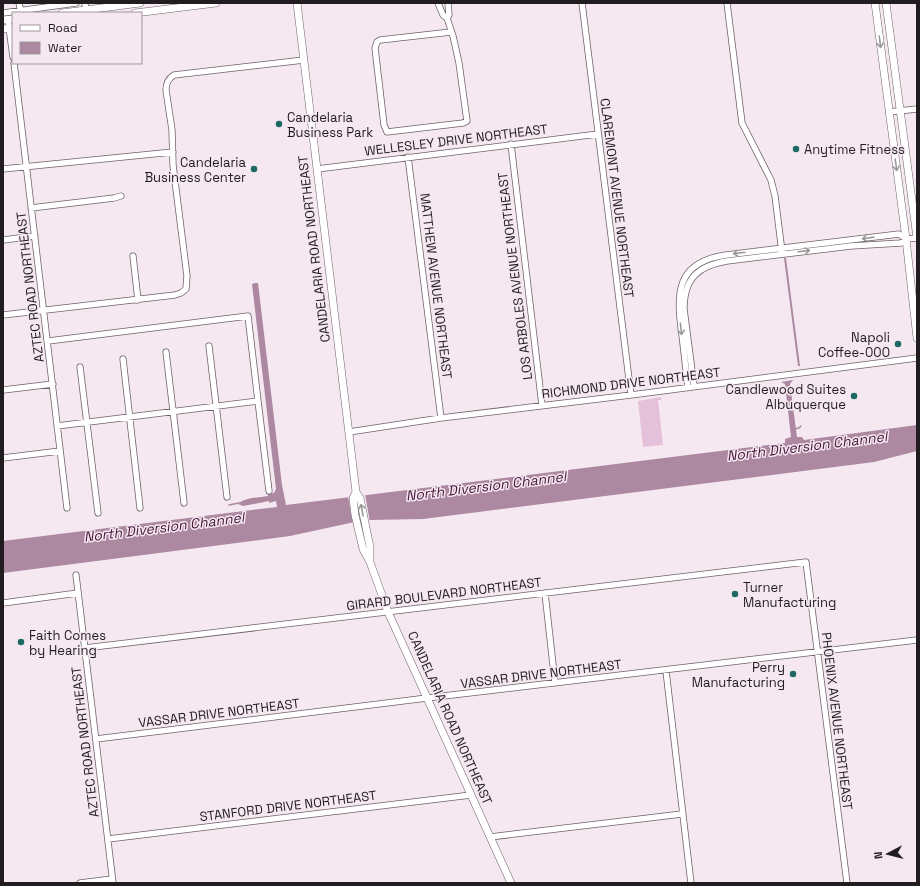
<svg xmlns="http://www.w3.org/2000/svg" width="920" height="886" viewBox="0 0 920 886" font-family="'Space Grotesk',sans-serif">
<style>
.green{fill:#e4c1d8}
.water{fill:#ad88a1}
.pier{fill:#f5e8f1}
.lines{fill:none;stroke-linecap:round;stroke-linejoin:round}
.stream{stroke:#ad88a1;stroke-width:1.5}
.minor-casing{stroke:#6d6269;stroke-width:7}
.major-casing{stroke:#6d6269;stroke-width:8}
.minor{stroke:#fff;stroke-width:5.5}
.major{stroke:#fff;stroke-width:7}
.oneway{stroke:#9b999a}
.poi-dot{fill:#1d6964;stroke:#f5e8f1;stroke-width:1.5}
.labels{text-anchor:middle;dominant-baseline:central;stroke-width:3;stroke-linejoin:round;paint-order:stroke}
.poi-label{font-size:13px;fill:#211c1f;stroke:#f5e8f1;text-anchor:start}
.street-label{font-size:13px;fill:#211c1f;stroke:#f5e8f1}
.water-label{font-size:14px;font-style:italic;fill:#451639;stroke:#f5e8f1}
</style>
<rect width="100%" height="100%" fill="#f5e8f1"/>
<!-- green -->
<path class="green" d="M661,397V400H658L663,445L643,447L638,401Z"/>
<!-- water -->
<path class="water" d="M784,258H786L800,366H798Z
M255,283H258L282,485L286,505L785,443V439L791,437L785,384L781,382L793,380L790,384L797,437H802L804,440L917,425V451L874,462L423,519L371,520L350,523L290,536L3,573V541L277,507L276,501L269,503V501L243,506L238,504C245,497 259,498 268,496V494L274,493L276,489L252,284Z"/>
<!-- pier -->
<path class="pier" d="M365,494L370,523L353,525L348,496Z"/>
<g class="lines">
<!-- stream -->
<path class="stream" d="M794,429L799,428L801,426
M229,505L239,503"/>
<defs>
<path id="minor" d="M19,3L21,13
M85,3L86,13
M438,3L443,15L447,18L449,15L448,3
M582,3L631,395
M727,3L742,123L771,180L775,196L782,252
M3,13L76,3
M447,18L453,36L459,63L467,121L463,123L387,132L384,125L375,48L377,42L380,40L451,32
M8,20L13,57
M14,63L67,508
M889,112L917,109
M511,144L542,405
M408,157L441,418
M3,169L173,152
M317,169L598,134
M31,208L114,198L121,196
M3,240L35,236
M133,256L138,300
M3,315L175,295L181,293L186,289L187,276L173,165L172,130L166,90C166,83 168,79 174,75L304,60
M48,341L248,316L258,401L57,426
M209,346L227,497
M166,352L184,503
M123,359L140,508
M80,367L98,513
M694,386L684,309C684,278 698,266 727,261L851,246L901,243L906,239
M688,387C686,370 684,352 682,335C676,293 676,262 726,255L899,234L906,239L917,238
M3,390L53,384
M258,401L269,491
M349,432L441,418L631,395L917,358
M3,458L60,451
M76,575L113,883
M545,593L555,683
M3,603L78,593
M85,648L806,562L847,883
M666,671L691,883
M96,739L435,697L917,640
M490,837L682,814
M108,839L471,795
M80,883L112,879"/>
<path id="major" d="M297,3L356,492L360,498L370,547V562
M875,3L906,239L917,338
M886,3L917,238
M62,13L140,3
M135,13L216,3
M3,20L13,19
M3,29L13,28
M356,492L353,498L355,515L363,549L370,562L388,612L511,883"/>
</defs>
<!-- minor casing -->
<use href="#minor" class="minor-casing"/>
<!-- major casing -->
<use href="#major" class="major-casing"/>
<!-- minor -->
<use href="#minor" class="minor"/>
<!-- major -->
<use href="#major" class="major"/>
</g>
<!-- one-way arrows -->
<defs><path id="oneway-shaft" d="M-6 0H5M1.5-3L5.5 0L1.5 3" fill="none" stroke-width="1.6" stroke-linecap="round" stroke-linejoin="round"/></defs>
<g class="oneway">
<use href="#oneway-shaft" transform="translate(880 42) rotate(83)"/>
<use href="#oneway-shaft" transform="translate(896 165) rotate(82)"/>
<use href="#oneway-shaft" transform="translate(868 238) rotate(172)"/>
<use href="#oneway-shaft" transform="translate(804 251) rotate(-7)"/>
<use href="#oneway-shaft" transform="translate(739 253) rotate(173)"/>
<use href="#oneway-shaft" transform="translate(681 329) rotate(83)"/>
<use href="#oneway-shaft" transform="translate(362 510) rotate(-101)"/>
</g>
<!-- markers -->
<g class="poi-dot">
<circle cx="279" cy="124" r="4"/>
<circle cx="796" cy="149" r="4"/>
<circle cx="254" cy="169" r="4"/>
<circle cx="898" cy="344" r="4"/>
<circle cx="854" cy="396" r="4"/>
<circle cx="735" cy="594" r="4"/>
<circle cx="21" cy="642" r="4"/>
<circle cx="793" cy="674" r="4"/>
</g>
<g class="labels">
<!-- poi labels -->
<g class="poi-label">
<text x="287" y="117">Candelaria<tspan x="287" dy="15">Business Park</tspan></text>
<text x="804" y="149">Anytime Fitness</text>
<text x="246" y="162" text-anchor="end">Candelaria<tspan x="246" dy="15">Business Center</tspan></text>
<text x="890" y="337" text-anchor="end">Napoli<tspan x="890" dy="15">Coffee-000</tspan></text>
<text x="846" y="389" text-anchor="end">Candlewood Suites<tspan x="846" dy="15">Albuquerque</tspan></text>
<text x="743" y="587">Turner<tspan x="743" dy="15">Manufacturing</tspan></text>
<text x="29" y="635">Faith Comes<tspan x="29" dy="15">by Hearing</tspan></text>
<text x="785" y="667" text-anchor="end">Perry<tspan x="785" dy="15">Manufacturing</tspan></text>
</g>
<!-- street labels -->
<g class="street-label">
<text transform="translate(456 140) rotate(-7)">WELLESLEY DRIVE NORTHEAST</text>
<text transform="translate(617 198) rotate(83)">CLAREMONT AVENUE NORTHEAST</text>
<text transform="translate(314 249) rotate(-97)">CANDELARIA ROAD NORTHEAST</text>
<text transform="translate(515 276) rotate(-97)">LOS ARBOLES AVENUE NORTHEAST</text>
<text transform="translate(436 286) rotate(83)">MATTHEW AVENUE NORTHEAST</text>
<text transform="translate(30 287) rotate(-97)">AZTEC ROAD NORTHEAST</text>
<text transform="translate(631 383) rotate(-7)">RICHMOND DRIVE NORTHEAST</text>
<text transform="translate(444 594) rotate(-7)">GIRARD BOULEVARD NORTHEAST</text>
<text transform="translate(541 674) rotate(-7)">VASSAR DRIVE NORTHEAST</text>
<text transform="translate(219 713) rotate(-7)">VASSAR DRIVE NORTHEAST</text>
<text transform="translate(450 718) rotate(66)">CANDELARIA ROAD NORTHEAST</text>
<text transform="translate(837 721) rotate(83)">PHOENIX AVENUE NORTHEAST</text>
<text transform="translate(85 742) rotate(-97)">AZTEC ROAD NORTHEAST</text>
<text transform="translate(288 806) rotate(-7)">STANFORD DRIVE NORTHEAST</text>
</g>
<!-- water labels -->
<g class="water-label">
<text transform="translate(807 446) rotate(-7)">North Diversion Channel</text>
<text transform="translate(486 486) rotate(-7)">North Diversion Channel</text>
<text transform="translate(164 527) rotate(-7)">North Diversion Channel</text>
</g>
</g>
<!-- border -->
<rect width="920" height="886" fill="none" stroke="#211c1f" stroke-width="8"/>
<!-- legend -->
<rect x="12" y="12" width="130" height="52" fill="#f5e8f1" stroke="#a0969d"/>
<rect x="20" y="25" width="20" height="6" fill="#ffffff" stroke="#a0969d"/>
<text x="48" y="32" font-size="12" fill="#211c1f">Road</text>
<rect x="20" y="42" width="20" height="12" fill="#ad88a1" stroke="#a0969d"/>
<text x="48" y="52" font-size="12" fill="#211c1f">Water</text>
<!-- north arrow -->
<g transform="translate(888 854) rotate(263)" stroke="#f5e8f1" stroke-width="3" paint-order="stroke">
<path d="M0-3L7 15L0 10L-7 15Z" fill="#211c1f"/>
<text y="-6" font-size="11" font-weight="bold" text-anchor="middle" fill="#211c1f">N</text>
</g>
</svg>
